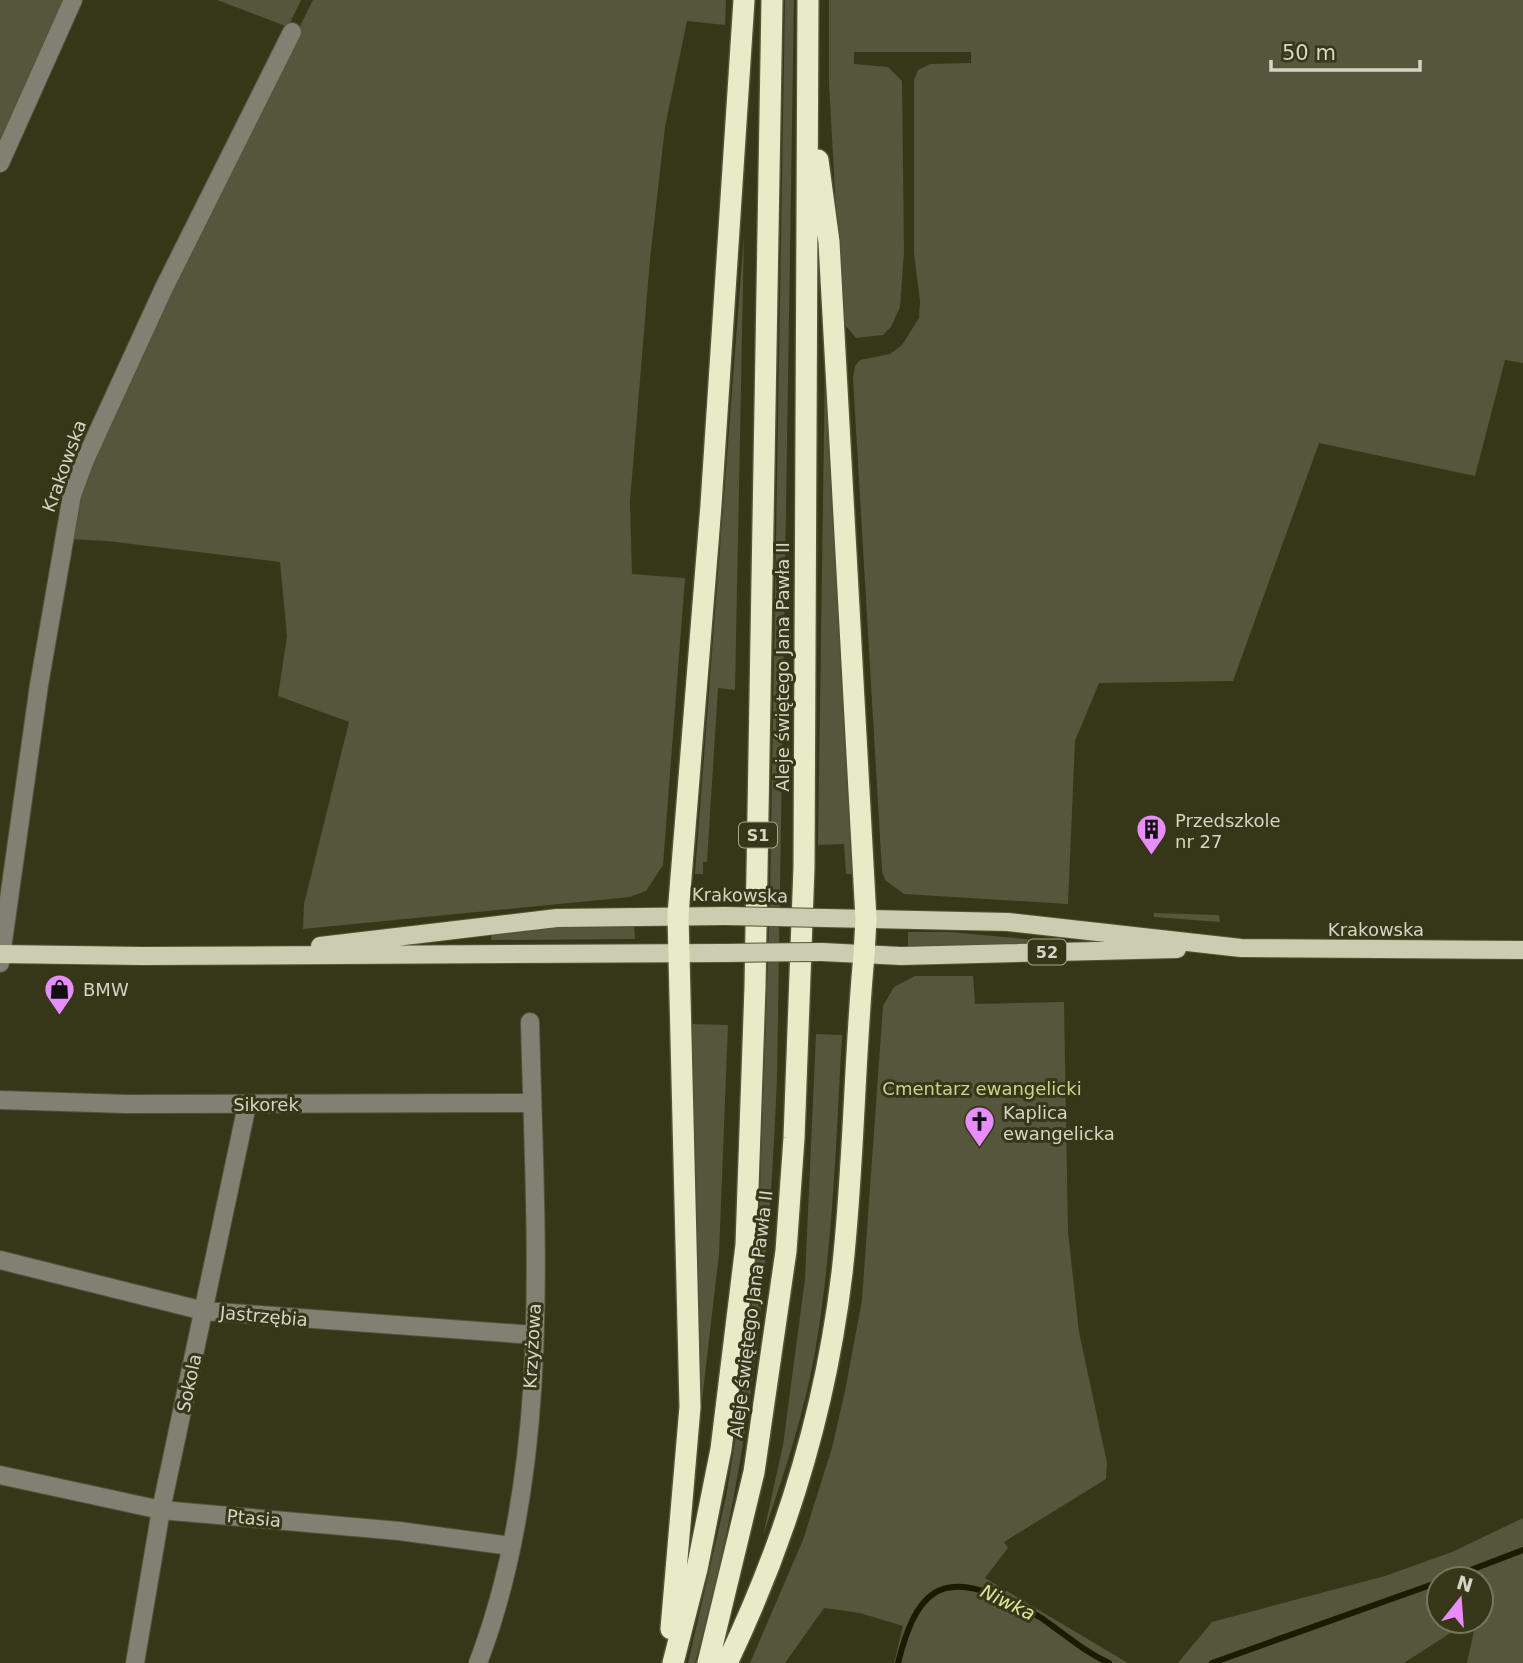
<svg xmlns="http://www.w3.org/2000/svg" width="1523" height="1663" viewBox="0 0 1523 1663" font-family="'DejaVu Sans',sans-serif">
<style>
.green{fill:#55563c}
.lines{fill:none;stroke-linecap:round;stroke-linejoin:round}
.stream{stroke:#1a1b00;stroke-width:6}
.minor-casing{stroke:#525338;stroke-width:20}
.major-casing{stroke:#525338;stroke-width:20}
.highway-casing{stroke:#525338;stroke-width:24}
.minor{stroke:#808173;stroke-width:18}
.major{stroke:#cbcdb0;stroke-width:18}
.highway{stroke:#e9ebc8;stroke-width:21}
.major-bridge-casing{stroke:#525338;stroke-width:20;stroke-linecap:butt}
.major-bridge{stroke:#cbcdb0;stroke-width:18}
.labels{text-anchor:middle;dominant-baseline:central;stroke-width:6;stroke-linejoin:round;paint-order:stroke}
.shield{fill:#363719;stroke:#a5a691;stroke-width:2}
.shield-label{font-size:16px;font-weight:bold;fill:#d4d5c4}
.street-label{font-size:18px;fill:#d4d5c4;stroke:#363719}
.poi-label{font-size:18px;fill:#d4d5c4;stroke:#363719;text-anchor:start}
.park-label{font-size:18px;fill:#ced189;stroke:#363719}
.water-label{font-size:19px;font-style:italic;fill:#e3e69d;stroke:#363719}
</style>
<rect width="100%" height="100%" fill="#363719"/>
<!-- green -->
<path class="green" d="M0,0H69L0,149Z
M217,0H301L288,27Z
M313,0H726L725,25L687,21L665,127L650,259L630,501L632,574L685,578L663,865L646,891L630,897L303,929L304,904L349,722L278,696L287,636L280,562L107,541L68,539L90,463L183,259Z
M785,0H794L777,1078C769,1277 749,1471 695,1663H688L726,1497L741,1404L758,1246L770,899Z
M829,0H1523V363L1505,360L1475,476L1319,443L1233,681L1099,683L1075,741L1068,904L904,894L885,880L882,871L853,378L855,366L860,360L890,354L902,345L919,318L920,301L914,253V80L918,70L930,64L971,63V52H854V64L888,67L902,81L904,252L900,307L891,327L883,335L856,338L845,325L841,301L829,83Z
M744,235L735,690L718,688L707,862H703V874H695Z
M825,365L854,874H846L844,844L818,845Z
M1154,913L1219,915L1220,922L1154,917Z
M634,924L635,939L491,940V933L562,926Z
M908,932H949L1047,941V946L908,947Z
M915,976H973L975,1004L1064,1002L1068,1232L1079,1332L1107,1463L1106,1479L1004,1542L1008,1548L985,1578L1128,1663H894L903,1626L860,1613L824,1608L785,1663H750L803,1540L832,1448L845,1391L862,1300L883,1006L894,987Z
M690,1024L728,1025L719,1254L701,1409Z
M816,1034L842,1035C836,1141 833,1248 815,1352C804,1415 783,1476 763,1536L783,1445L805,1279Z
M1523,1518V1663H1467L1476,1621H1481V1579H1439V1621H1469L1404,1663H1178L1212,1622L1385,1576L1452,1552Z"/>
<g class="lines">
<!-- stream -->
<path class="stream" d="M1447,1579L1523,1550
M898,1663C915,1595 939,1566 1009,1602C1021,1608 1036,1613 1047,1622C1068,1637 1085,1652 1109,1663
M1212,1663L1439,1582"/>
<defs>
<path id="minor" d="M0,163L73,0
M0,963L39,685L72,495L85,460L163,290L292,32
M0,1100L126,1104L532,1103
M0,1260L204,1311L534,1335
M0,1475L161,1510L399,1531L511,1546
M135,1663L161,1510L247,1105
M478,1663C554,1464 535,1231 530,1022"/>
<path id="major" d="M825,918L1008,922L1241,948L1523,950
M320,946L557,918L725,916
M822,952L901,956L1177,949
M0,954L143,956L724,953"/>
<path id="highway" d="M671,1629L690,1407L678,915L711,505L744,0
M673,1663L697,1569L721,1449L746,1245L755,987L772,0
M708,1663L754,1472L786,1251L794,1138L804,867L808,0
M727,1663C786,1540 826,1408 842,1273C854,1168 854,1061 864,955L866,919L829,242L818,160"/>
</defs>
<!-- minor casing -->
<use href="#minor" class="minor-casing"/>
<!-- major casing -->
<use href="#major" class="major-casing"/>
<!-- highway casing -->
<use href="#highway" class="highway-casing"/>
<!-- minor -->
<use href="#minor" class="minor"/>
<!-- major -->
<use href="#major" class="major"/>
<!-- highway -->
<use href="#highway" class="highway"/>
<defs>
<path id="major-bridge" d="M725,916L825,918
M724,953L822,952"/>
</defs>
<!-- major-bridge casing -->
<use href="#major-bridge" class="major-bridge-casing"/>
<!-- major-bridge -->
<use href="#major-bridge" class="major-bridge"/>
</g>
<!-- icons -->
<defs>
<symbol id="building-pin" viewBox="-11 -11 22 30"><path d="M0 17L-7.5 6A9.5 9.5 0 1 1 7.5 6Z" fill="#e98dfe" stroke="#363719"/><path d="M-4-6H4V6H1V3H-1V6H-4ZM-2.5-4.3h1.7v1.8h-1.7ZM.8-4.3h1.7v1.8H.8ZM-2.5-1h1.7V.8h-1.7ZM.8-1h1.7V.8H.8Z" fill="#111"/></symbol>
<symbol id="shop-pin" viewBox="-11 -11 22 30"><path d="M0 17L-7.5 6A9.5 9.5 0 1 1 7.5 6Z" fill="#e98dfe" stroke="#363719"/><path d="M-5-2.5h2.3a2.7 3.5 0 0 1 5.4 0H5L5.5 6h-11ZM-1.5-2.5h3a1.5 2.3 0 0 0-3 0Z" fill="#111"/></symbol>
<symbol id="church-pin" viewBox="-11 -11 22 30"><path d="M0 17L-7.5 6A9.5 9.5 0 1 1 7.5 6Z" fill="#e98dfe" stroke="#363719"/><path d="M-1.2-6h2.4v3.5h3.3v2.4h-3.3V6h-2.4V-.1h-3.3v-2.4h3.3Z" fill="#111"/></symbol>
</defs>
<g fill-rule="evenodd">
<use href="#building-pin" x="1134" y="812" width="35" height="47"/>
<use href="#shop-pin" x="42" y="972" width="35" height="47"/>
<use href="#church-pin" x="962" y="1104" width="35" height="47"/>
</g>
<g class="labels">
<!-- shield labels -->
<g class="shield">
<rect x="739" y="822.5" width="38" height="25" rx="5"/>
<rect x="1028" y="939.5" width="38" height="25" rx="5"/>
</g>
<g class="shield-label">
<text x="758" y="835">S1</text>
<text x="1047" y="952">52</text>
</g>
<!-- street labels -->
<g class="street-label">
<text transform="translate(64 466) rotate(-70)">Krakowska</text>
<text transform="translate(782 667) rotate(-90)">Aleje świętego Jana Pawła II</text>
<text transform="translate(740 895) rotate(1)">Krakowska</text>
<text x="1376" y="929">Krakowska</text>
<text x="266" y="1104">Sikorek</text>
<text transform="translate(751 1314) rotate(-83)">Aleje świętego Jana Pawła II</text>
<text transform="translate(264 1316) rotate(5)">Jastrzębia</text>
<text transform="translate(532 1346) rotate(-87)">Krzyżowa</text>
<text transform="translate(189 1383) rotate(-78)">Sokola</text>
<text transform="translate(254 1518) rotate(5)">Ptasia</text>
</g>
<!-- poi labels -->
<g class="poi-label">
<text x="1175" y="820">Przedszkole<tspan x="1175" dy="21">nr 27</tspan></text>
<text x="83" y="989">BMW</text>
<text x="1003" y="1112">Kaplica<tspan x="1003" dy="21">ewangelicka</tspan></text>
</g>
<!-- park labels -->
<g class="park-label">
<text x="982" y="1088">Cmentarz ewangelicki</text>
</g>
<!-- water labels -->
<g class="water-label">
<text transform="translate(1008 1602) rotate(26)">Niwka</text>
</g>
</g>
<!-- north arrow -->
<g transform="translate(1460 1600) rotate(17)"><circle r="33" fill="#363719" stroke="#75765d" stroke-width="2"/>
<path d="M0-5L12 26L0 18L-12 26Z" fill="#e98dfe"/>
<text y="-10" font-size="19" font-weight="bold" text-anchor="middle" fill="#d4d5c4">N</text>
</g>
<!-- scale -->
<path d="M1271 60v10h149v-10" fill="none" stroke="#d4d5c4" stroke-width="3.5"/>
<text x="1282" y="60" font-size="21" fill="#d4d5c4" stroke="#363719" stroke-width="5" paint-order="stroke">50 m</text>
</svg>
